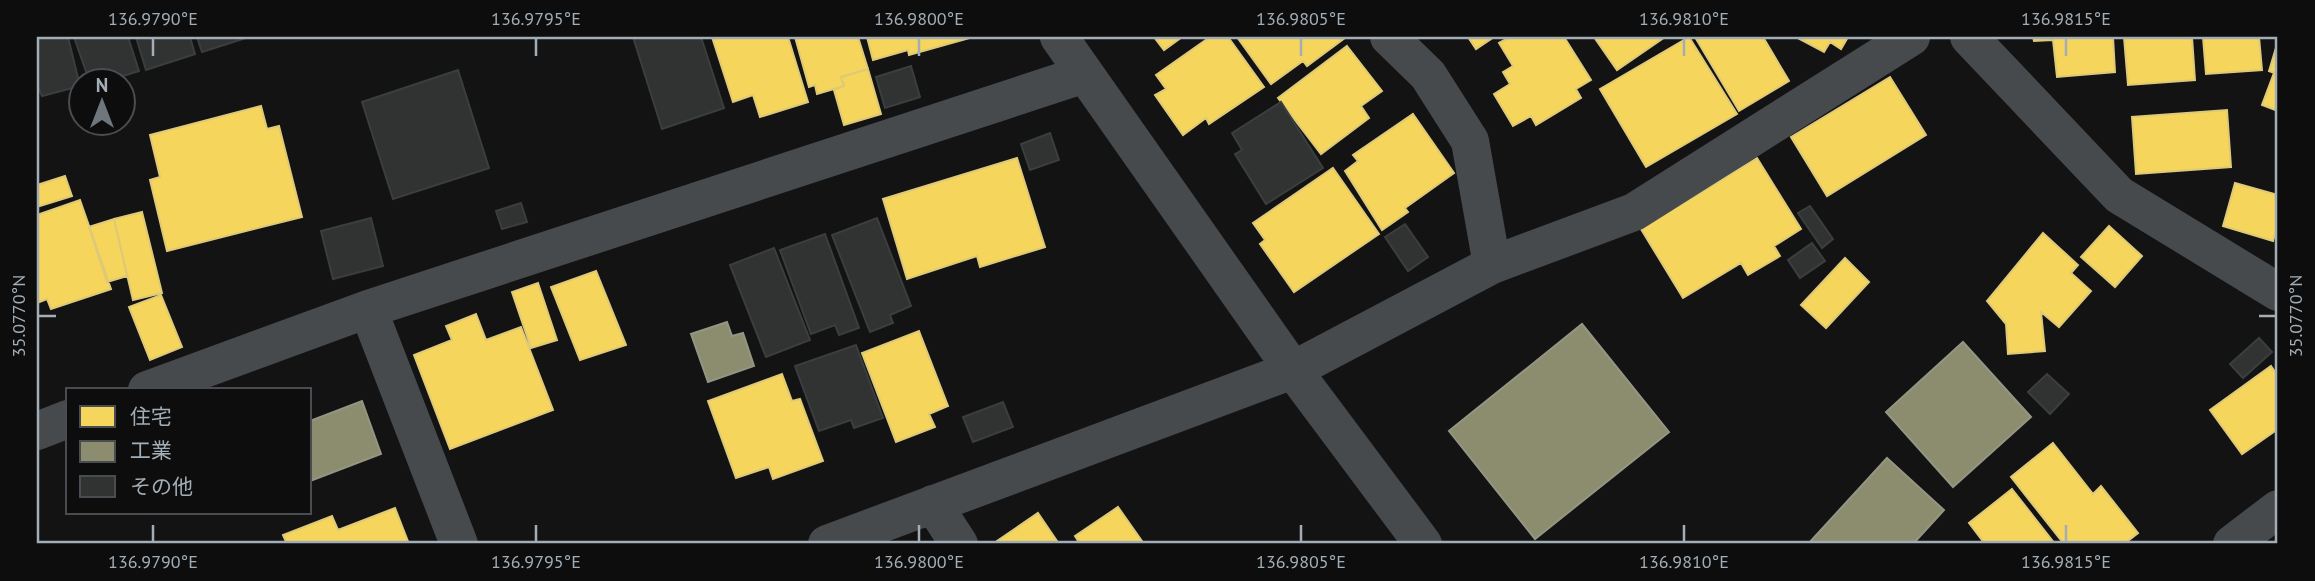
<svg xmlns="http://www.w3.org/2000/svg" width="2315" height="581" viewBox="0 0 2315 581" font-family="'PT Sans','Noto Sans JP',sans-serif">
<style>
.homes{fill:#f6d55c;stroke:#ddc977;stroke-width:2}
.industry{fill:#8c8c6e;stroke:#939683;stroke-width:2}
.building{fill:#313232;stroke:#3b3e3f;stroke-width:2}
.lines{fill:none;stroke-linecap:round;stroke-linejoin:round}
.minor{stroke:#474a4c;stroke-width:38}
.ticks{fill:none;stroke:#a2adb5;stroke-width:2.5}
.neatline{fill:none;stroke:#a2adb5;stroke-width:2.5}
.ticks-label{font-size:18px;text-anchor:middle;fill:#a2adb5}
</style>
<rect width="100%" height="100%" fill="#131313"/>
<!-- homes -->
<path class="homes" d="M712,37H788L808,102L760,117L753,95L733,102Z
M795,37H858L868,69L841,77L844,86L817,94L815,85L809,87Z
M867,37H973L909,55L908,50L873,60Z
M1154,37H1182L1164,50Z
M1210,37H1228L1264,87L1209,124L1206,118L1183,135L1155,95L1166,89L1156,75Z
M1237,37H1344L1345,38L1307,66L1303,61L1271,84Z
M1468,37H1494L1476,49Z
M1510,37H1564L1591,80L1576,89L1581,98L1536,125L1531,116L1513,126L1494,94L1510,84L1503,72L1513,66L1499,43Z
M1594,37H1665L1617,70Z
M1689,37L1737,114L1646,167L1600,89Z
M1695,37H1763L1789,81L1739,111Z
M1796,37H1848L1841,49L1830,42L1824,52Z
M2033,37H2113L2115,72L2057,77L2053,40L2034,41Z
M2124,37H2192L2195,80L2128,85Z
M2203,37H2259L2262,70L2206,74Z
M2278,41V74L2269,71Z
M1347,46L1382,91L1361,106L1369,118L1321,154L1278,98Z
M868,69L881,114L844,125L834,90L844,86L841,77Z
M2274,73L2278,74V111L2262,105Z
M1890,77L1926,135L1827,196L1791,137Z
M261,106L267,129L279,126L302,217L167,251L150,180L160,177L150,135Z
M2227,110L2231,167L2136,174L2132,117Z
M1413,114L1454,173L1405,208L1408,212L1382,230L1345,171L1358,161L1353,155Z
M1017,158L1045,247L980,267L977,256L907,279L883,199Z
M1757,158L1801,229L1774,246L1780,256L1748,275L1741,263L1683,298L1641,229Z
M1333,168L1379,234L1294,292L1260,244L1265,240L1253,223Z
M65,176L72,196L37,207V185Z
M2235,183L2278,195V224L2273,241L2223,226Z
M80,200L111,289L51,309L47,299L37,303V215Z
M142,212L162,293L133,300L114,219Z
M114,219L127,276L107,282L89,227Z
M2109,226L2142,256L2115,287L2081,257Z
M2043,233L2078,265L2071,273L2091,291L2059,327L2041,312L2045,351L2008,354L2006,324L1987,301Z
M1845,258L1869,282L1826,328L1801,305Z
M596,271L626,345L580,360L551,287Z
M538,283L557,340L531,348L512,292Z
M161,295L182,347L150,360L129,307Z
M476,314L486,340L521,327L553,410L450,449L414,355L452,340L446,326Z
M919,331L948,406L929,414L935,427L896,442L862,353Z
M2271,366L2278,376V429L2242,454L2210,410Z
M782,374L792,401L800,399L823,461L773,479L769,467L736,478L708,401Z
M2053,443L2093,494L2101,486L2138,533L2124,544H2064L2011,477Z
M2012,489L2055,544H1985L1969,523Z
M1118,507L1144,544H1080L1075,536Z
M395,508L409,544H287L283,535L332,516L338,530Z
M1038,513L1059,544H999L997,541Z"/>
<!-- industry -->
<path class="industry" d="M727,322L732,336L743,333L754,366L708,382L691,334Z
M1582,324L1669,432L1535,539L1449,431Z
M1963,342L2031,417L1953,487L1886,412Z
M362,401L381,454L310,481V421Z
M1887,458L1944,510L1913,544H1808Z"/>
<!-- building -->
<path class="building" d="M37,37H68L80,86L42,96L39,89H37Z
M74,37H128L139,71L110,80H89Z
M136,37H190L195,54L146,70Z
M197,37H249L202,52Z
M633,37H701L724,108L662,129Z
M911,66L920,97L885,108L876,77Z
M458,70L489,168L393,199L362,102Z
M1281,102L1323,168L1266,204L1235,154L1242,150L1232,133Z
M1050,133L1059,160L1030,170L1021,144Z
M521,203L527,222L502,229L496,211Z
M1810,206L1833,239L1822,248L1798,213Z
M371,218L383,266L333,279L321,231Z
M877,218L911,306L890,315L893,323L870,332L832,235Z
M1405,224L1428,257L1408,271L1385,237Z
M825,234L859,328L839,335L835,325L811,334L780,250Z
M1812,243L1825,261L1800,278L1788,260Z
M774,248L810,340L766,357L730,265Z
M2259,338L2272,352L2243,378L2230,364Z
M856,345L883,418L854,428L851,420L819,431L795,366Z
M2047,374L2069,394L2050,414L2028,392Z
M1003,402L1013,427L973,442L963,417Z"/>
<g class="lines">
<!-- minor -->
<path class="minor" d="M1059,37L1293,370L1423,544
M1389,37L1428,75L1470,141L1492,265
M1969,37L2119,195L2278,292
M368,309L459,544
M147,390L368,309L1085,74
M37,431L68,419
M933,504L959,544
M827,544L1293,370L1492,265L1634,212L1911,37
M2232,544L2278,509"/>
</g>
<!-- ticks -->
<path class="ticks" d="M153,38V56M536,38V56M919,38V56M1301,38V56M1684,38V56M2066,38V56M38,316H56M2259,316H2276M153,525V542M536,525V542M919,525V542M1301,525V542M1684,525V542M2066,525V542"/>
<!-- border -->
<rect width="2315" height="581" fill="none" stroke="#0d0d0e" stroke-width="77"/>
<!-- legend -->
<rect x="66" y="388" width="245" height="126" fill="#0d0d0e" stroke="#494d51" stroke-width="2"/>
<rect x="80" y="406" width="35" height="21" fill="#f6d55c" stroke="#494d51" stroke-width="2"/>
<text x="130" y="424" font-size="21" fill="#a2adb5">住宅</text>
<rect x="80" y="441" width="35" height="21" fill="#8c8c6e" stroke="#494d51" stroke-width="2"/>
<text x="130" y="458" font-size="21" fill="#a2adb5">工業</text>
<rect x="80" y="476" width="35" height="21" fill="#313232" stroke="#494d51" stroke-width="2"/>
<text x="130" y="494" font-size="21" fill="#a2adb5">その他</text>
<!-- north arrow -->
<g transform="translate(102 102)"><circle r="33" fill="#0d0d0e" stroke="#494d51" stroke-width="2"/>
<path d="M0-5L12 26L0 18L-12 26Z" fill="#70777c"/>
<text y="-10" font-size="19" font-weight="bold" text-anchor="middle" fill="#a2adb5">N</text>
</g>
<rect x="38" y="38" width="2238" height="504" class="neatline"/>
<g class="ticks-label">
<text x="153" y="25">136.9790°E</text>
<text x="536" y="25">136.9795°E</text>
<text x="919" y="25">136.9800°E</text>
<text x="1301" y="25">136.9805°E</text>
<text x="1684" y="25">136.9810°E</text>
<text x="2066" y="25">136.9815°E</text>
<text transform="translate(19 316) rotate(-90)" y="6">35.0770°N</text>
<text transform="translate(2296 316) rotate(-90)" y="6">35.0770°N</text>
<text x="153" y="568">136.9790°E</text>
<text x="536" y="568">136.9795°E</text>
<text x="919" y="568">136.9800°E</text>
<text x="1301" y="568">136.9805°E</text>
<text x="1684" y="568">136.9810°E</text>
<text x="2066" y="568">136.9815°E</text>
</g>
</svg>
